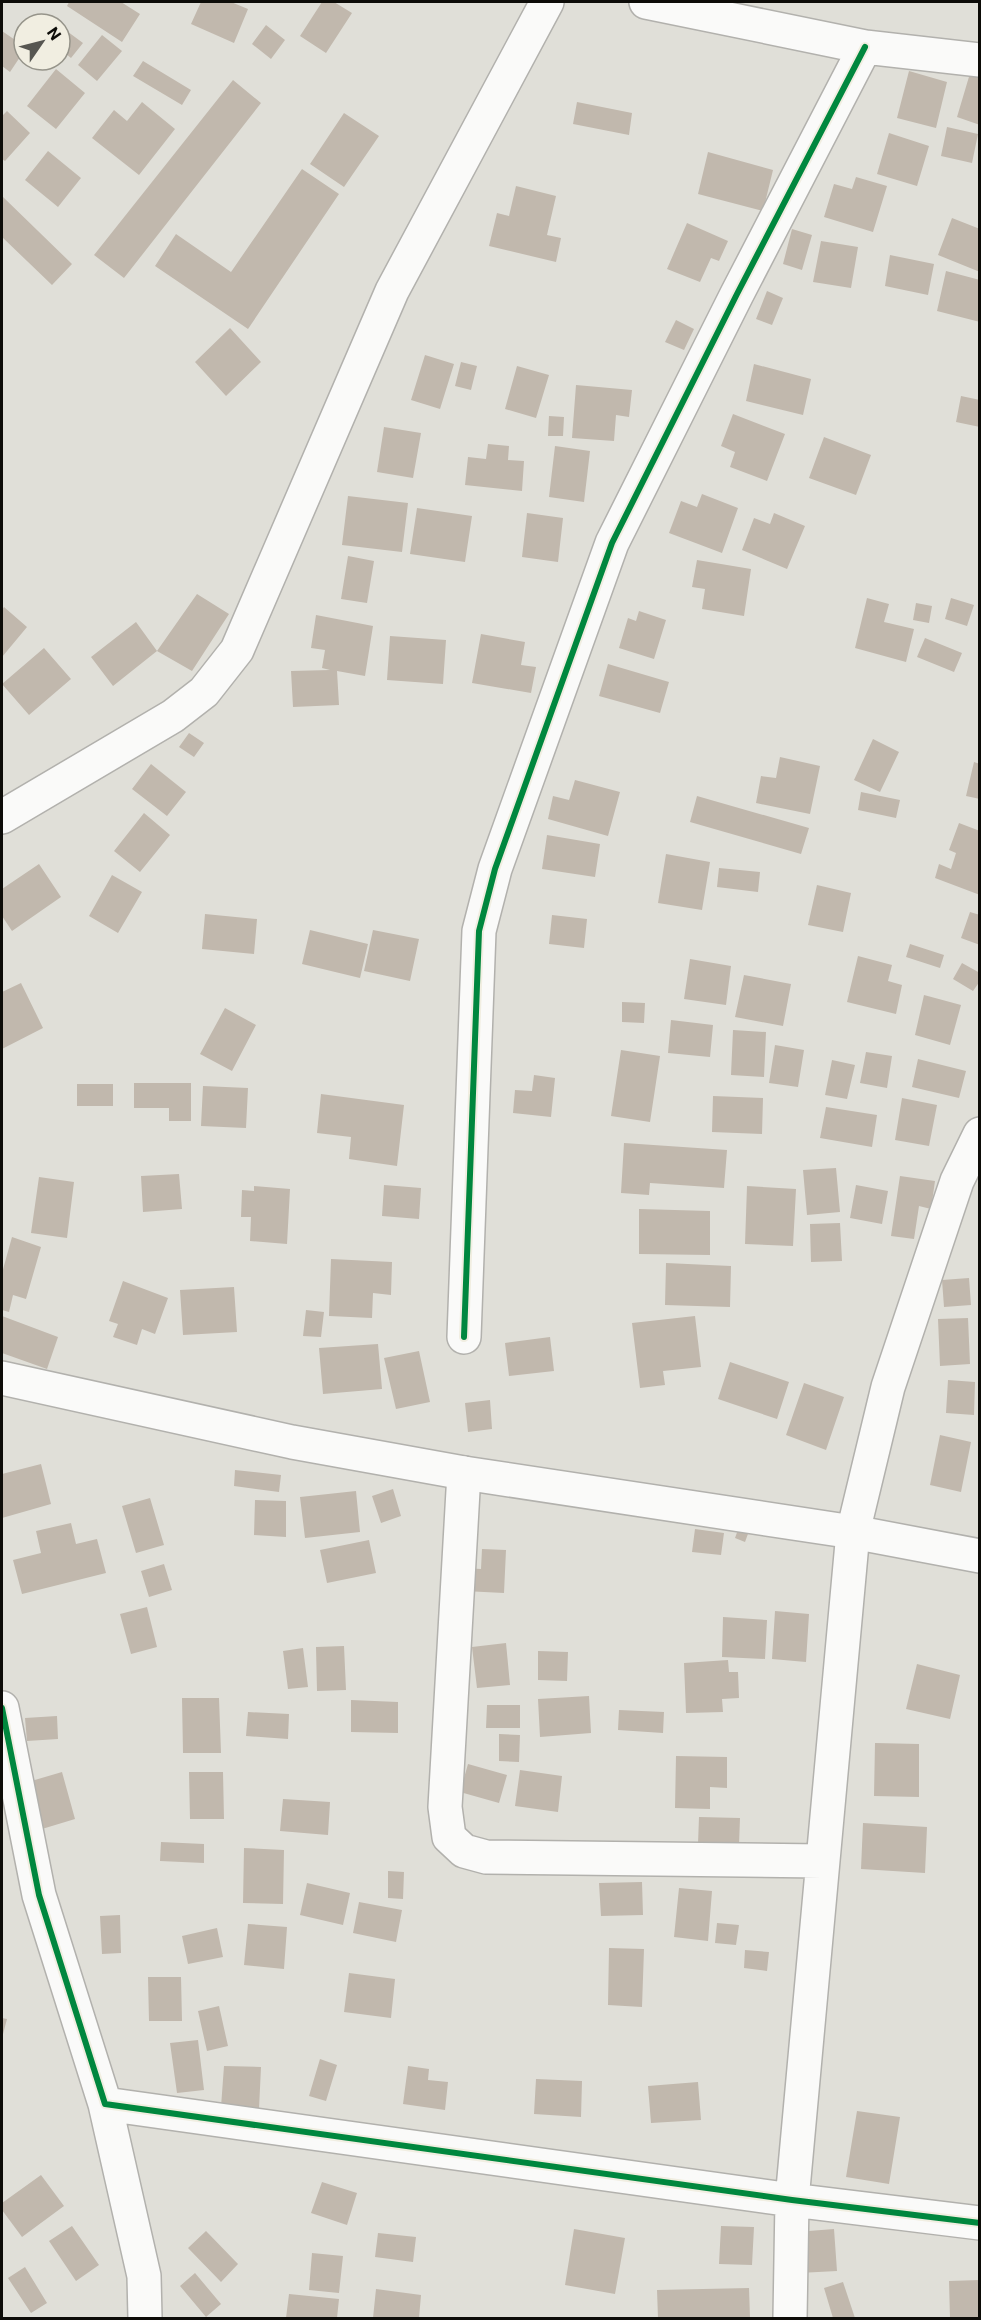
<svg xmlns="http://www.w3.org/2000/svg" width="981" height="2320" viewBox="0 0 981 2320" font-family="Roboto,sans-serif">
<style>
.building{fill:#c1b8ad}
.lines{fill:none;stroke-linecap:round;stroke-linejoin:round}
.minor-casing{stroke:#b2b1ad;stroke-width:36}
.tertiary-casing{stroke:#b2b1ad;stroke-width:36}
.minor{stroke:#fafaf9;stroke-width:33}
.tertiary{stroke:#fafaf9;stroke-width:33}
.cycleway-casing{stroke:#f1eee1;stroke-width:10}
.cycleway{stroke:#00873e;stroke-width:6}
</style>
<rect width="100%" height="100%" fill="#e0dfd8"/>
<!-- building -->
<path class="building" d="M69,2H121L140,14L122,42L67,6Z
M201,2H231L248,9L234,43L191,24Z
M322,2H334L352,13L326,53L300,36Z
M266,25L285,40L271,59L252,44Z
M60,26L83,43L71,58L60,49Z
M2,31L24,46V51L10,72L2,66Z
M102,35L122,51L97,81L78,65Z
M143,61L191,90L182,105L133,76Z
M56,69L85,93L56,129L27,106Z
M971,70L980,73V125L957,117Z
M909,71L947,82L936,128L897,118Z
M233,80L261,103L124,278L94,255Z
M142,102L175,129L139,175L92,138L114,110L127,121Z
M577,102L632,113L629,135L573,124Z
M7,111L30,133L5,161L2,159V116Z
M344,113L379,136L344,187L310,164Z
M947,127L978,134L972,163L941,156Z
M889,133L929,146L917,186L877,174Z
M48,151L81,178L58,207L25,180Z
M708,152L773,170L763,211L698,194Z
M302,169L339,194L248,329L155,266L176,234L231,272Z
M856,177L887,186L873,232L824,217L834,184L852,189Z
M516,186L556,196L547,235L561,238L556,262L489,246L497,213L509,216Z
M2,196L72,264L52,285L2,237Z
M952,218L980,229V272L938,255Z
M687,223L728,241L719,261L711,258L700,282L667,269Z
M792,229L812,235L802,270L783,264Z
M821,241L858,247L851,288L813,282Z
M890,255L934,264L928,295L885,286Z
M946,271L980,280V322L937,311Z
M767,291L783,298L772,325L756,319Z
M676,320L694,329L684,350L665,342Z
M230,328L261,362L226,396L195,362Z
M425,355L454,364L440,409L411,400Z
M461,362L477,366L471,390L455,386Z
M754,364L811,379L803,415L746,401Z
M517,366L549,375L536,418L505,409Z
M576,385L632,390L629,417L616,415L614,441L572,438Z
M961,396L980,400V427L956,422Z
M733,414L785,434L767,481L730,467L735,452L721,446Z
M549,416L564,417L563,436H548Z
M384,427L421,433L413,478L377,472Z
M824,437L871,455L856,495L809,478Z
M488,444L509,446L508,460L524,461L522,491L465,485L468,457L486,459Z
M555,446L590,451L584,502L549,497Z
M702,494L738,508L722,553L669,533L681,501L697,507Z
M348,496L408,503L402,552L342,545Z
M417,508L472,516L465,562L410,554Z
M527,513L563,518L558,562L522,557Z
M774,513L805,526L787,569L742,550L754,518L770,524Z
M348,556L374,561L367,603L341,599Z
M697,560L751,569L744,616L702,609L705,589L692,587Z
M197,594L229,614L192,671L157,651Z
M867,598L889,604L884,622L914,629L906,662L855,648Z
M951,598L974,605L967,626L945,619Z
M916,603L932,606L929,623L913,620Z
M4,607L27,627L2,657V610Z
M639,611L666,620L654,659L619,648L628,618L636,621Z
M316,615L373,626L365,676L337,671L339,705L293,707L291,671L330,670L322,668L325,650L311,648Z
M136,622L157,651L113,686L91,657Z
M481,634L525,642L521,665L536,667L531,693L472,683Z
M390,636L446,640L443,684L387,680Z
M925,638L962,653L954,672L917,657Z
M44,648L71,679L29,715L2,684Z
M608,664L669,682L660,713L599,696Z
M189,733L204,743L194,757L179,747Z
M873,739L899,752L880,792L854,780Z
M780,757L820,766L810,814L756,803L761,776L776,778Z
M974,762L980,764V799L966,796Z
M151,764L186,792L167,816L132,789Z
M575,780L620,792L608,836L548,819L553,796L569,800Z
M861,792L900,800L896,818L858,810Z
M697,796L809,828L801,854L690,822Z
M144,813L170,835L140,872L114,851Z
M959,823L980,831V895L935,878L939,864L951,869L956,853L949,850Z
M547,835L600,844L595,877L542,869Z
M666,854L710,862L702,910L658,903Z
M39,864L61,897L12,931L2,916V889Z
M719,868L760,872L758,892L717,887Z
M112,875L142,892L118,933L89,916Z
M817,885L851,893L843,932L808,925Z
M970,912L980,915V945L961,938Z
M205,914L257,919L254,954L202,949Z
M552,915L587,919L584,948L549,944Z
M310,930L368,944L360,978L302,964Z
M373,930L419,939L410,981L364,971Z
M910,944L944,955L940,968L906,957Z
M858,956L892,965L888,981L902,985L896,1014L847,1002Z
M690,959L731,966L726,1005L684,999Z
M962,963L980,973V981L973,991L953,979Z
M744,975L791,984L783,1026L735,1017Z
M21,983L43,1028L2,1049V992Z
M924,995L961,1005L950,1045L915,1035Z
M622,1002L645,1003L644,1023L622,1022Z
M225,1008L256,1025L232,1071L200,1054Z
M671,1020L713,1025L710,1057L668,1053Z
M733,1030L766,1032L764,1077L731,1075Z
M775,1045L804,1050L798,1087L769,1083Z
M621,1050L660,1056L650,1122L611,1116Z
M866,1052L892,1056L887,1088L860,1083Z
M918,1059L966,1071L959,1098L912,1087Z
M832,1060L855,1065L847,1099L825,1095Z
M534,1075L555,1078L551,1117L513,1113L515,1090L532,1091Z
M134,1083H191V1121H169V1108H134Z
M77,1084H113V1106H77Z
M203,1086L248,1088L246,1128L201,1126Z
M321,1094L404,1105L397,1166L349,1159L351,1137L317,1133Z
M713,1096L763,1098L762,1134L712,1132Z
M902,1098L937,1105L929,1146L895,1140Z
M826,1107L877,1115L872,1147L820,1138Z
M624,1143L727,1150L724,1188L650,1183L649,1195L621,1193Z
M836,1168L840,1212L807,1215L803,1170Z
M179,1174L182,1209L143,1212L141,1176Z
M900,1176L935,1181L931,1209L919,1206L914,1239L891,1236Z
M39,1177L74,1182L67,1238L31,1233Z
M384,1185L421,1188L419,1219L382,1216Z
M856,1185L888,1191L882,1224L850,1218Z
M254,1186L290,1189L287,1244L250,1241L251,1217H241L242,1190L254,1191Z
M747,1186L796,1189L793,1246L745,1244Z
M639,1209L710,1211V1255L639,1254Z
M840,1223L842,1261L811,1262L810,1224Z
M12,1237L41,1247L26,1299L13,1295L9,1312L2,1310V1273Z
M331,1259L392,1262L391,1295L373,1293L372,1318L329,1316Z
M666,1263L731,1266L730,1307L665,1305Z
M969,1278L971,1305L944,1307L942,1280Z
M123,1281L168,1298L155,1334L142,1329L137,1345L113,1337L118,1324L109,1321Z
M234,1287L237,1332L183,1335L180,1290Z
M306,1310L324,1312L321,1337L303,1336Z
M2,1316L58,1337L47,1369L2,1353Z
M695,1316L701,1367L663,1371L665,1385L640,1388L632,1323Z
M968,1318L970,1364L940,1366L938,1319Z
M550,1337L554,1371L509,1376L505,1343Z
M378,1344L382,1389L323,1394L319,1348Z
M419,1351L430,1402L396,1409L384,1358Z
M730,1362L789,1382L777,1419L718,1399Z
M948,1380L975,1382L974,1415L946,1413Z
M804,1383L844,1397L826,1450L786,1435Z
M490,1400L492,1429L468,1432L465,1403Z
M940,1435L971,1442L961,1492L930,1485Z
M41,1464L51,1504L2,1518V1474Z
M235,1470L281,1475L279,1492L234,1486Z
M393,1489L401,1516L381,1523L372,1496Z
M356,1491L360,1532L305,1538L300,1497Z
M150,1498L164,1545L136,1553L122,1506Z
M255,1500L286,1501V1537L254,1535Z
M71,1523L76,1544L97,1539L106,1573L22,1594L13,1560L41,1553L36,1531Z
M739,1527L749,1531L745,1542L735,1538Z
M695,1529L724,1533L721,1555L692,1552Z
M369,1540L376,1573L327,1583L320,1550Z
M482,1549L506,1550L504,1593L464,1591L465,1568L481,1569Z
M164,1564L172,1590L149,1597L141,1571Z
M147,1607L157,1647L131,1654L120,1614Z
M775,1611L809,1614L806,1662L772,1659Z
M723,1617L767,1620L765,1659L722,1657Z
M506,1643L510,1685L477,1688L472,1647Z
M344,1646L346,1690L317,1691L316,1647Z
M303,1648L308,1687L288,1689L283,1651Z
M538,1651L568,1652L567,1681L538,1680Z
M728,1660L729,1672H738L739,1698L722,1699L723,1712L686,1713L684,1663Z
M917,1664L960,1675L950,1719L906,1709Z
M589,1696L591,1733L540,1737L538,1699Z
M182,1698H219L221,1753H183Z
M351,1700L398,1702V1733L351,1732Z
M487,1705H520V1728H486Z
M619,1710L664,1712L663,1733L618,1730Z
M248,1712L289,1714L288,1739L246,1736Z
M57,1716L58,1739L27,1741L25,1718Z
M499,1734L520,1735L519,1762L499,1761Z
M875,1743L919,1744V1797L874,1796Z
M676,1756L727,1757V1788L710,1787V1809L675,1808Z
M468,1764L507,1775L499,1803L460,1792Z
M520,1770L562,1776L558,1812L515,1806Z
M62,1772L75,1819L42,1829L28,1782Z
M189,1772H223L224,1819H190Z
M283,1799L330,1802L328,1835L280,1831Z
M699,1817L740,1818L739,1845L698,1844Z
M863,1823L927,1827L925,1873L861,1869Z
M161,1842L204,1844V1863L160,1861Z
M244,1848L284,1850L283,1904L243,1903Z
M388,1871L404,1872L403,1899L388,1898Z
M642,1882L643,1915L601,1916L599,1883Z
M307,1883L350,1893L343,1925L300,1915Z
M679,1888L712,1891L708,1941L674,1937Z
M359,1902L402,1910L396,1942L353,1933Z
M120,1915L121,1953L102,1954L100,1916Z
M717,1923L739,1925L736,1945L715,1943Z
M248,1924L287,1927L284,1969L244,1965Z
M217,1928L223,1957L188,1964L182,1936Z
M609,1948L644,1949L642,2007L608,2005Z
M745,1950L769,1952L767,1971L744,1968Z
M349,1973L395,1979L391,2018L344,2012Z
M148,1977H181L182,2021H149Z
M219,2006L228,2046L207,2051L198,2011Z
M2,2018L7,2019L2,2038Z
M198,2040L204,2090L177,2093L170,2043Z
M320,2059L337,2065L326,2101L309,2096Z
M224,2066L261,2067L259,2109L221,2107Z
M408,2066L429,2069L428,2080L448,2082L445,2110L403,2104Z
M536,2079L582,2081L581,2117L534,2114Z
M698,2082L701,2120L651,2123L648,2086Z
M857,2111L900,2117L889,2184L846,2177Z
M41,2175L64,2206L22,2237L2,2210V2203Z
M322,2182L357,2193L347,2225L311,2213Z
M72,2226L99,2265L76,2281L49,2241Z
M721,2226L754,2227L752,2265L719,2264Z
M574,2229L625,2238L615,2294L565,2285Z
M834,2229L837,2271L799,2273L796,2232Z
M206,2231L238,2264L221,2282L188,2248Z
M378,2233L416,2237L413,2262L375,2257Z
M312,2253L343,2256L339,2293L309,2290Z
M25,2267L47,2303L31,2313L8,2278Z
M195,2273L221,2304L206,2317L180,2286Z
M980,2280V2318H950L949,2281Z
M843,2282L855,2318H833L824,2288Z
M749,2288L750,2318H658L657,2290Z
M376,2289L421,2295L419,2318H373Z
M289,2294L339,2299L337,2318H286Z"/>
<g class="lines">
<defs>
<path id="minor" d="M646,2L865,47L980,60
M2,817L173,716L204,692L237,650L392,291L547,2
M464,1337L479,931L495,869L612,543L737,294L865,47
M464,1473L445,1807L449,1837L464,1851L486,1857L822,1861
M2,1708L39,1895L105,2104L792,2200L980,2223
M105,2104L144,2276L145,2318
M790,2318L792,2200L853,1532L888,1387L957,1181L980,1134"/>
<path id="tertiary" d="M2,1378L292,1442L464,1473L853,1532L980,1556"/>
</defs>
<!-- minor casing -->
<use href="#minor" class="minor-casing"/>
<!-- tertiary casing -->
<use href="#tertiary" class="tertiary-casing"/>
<!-- minor -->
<use href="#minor" class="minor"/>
<!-- tertiary -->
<use href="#tertiary" class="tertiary"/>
<defs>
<path id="cycleway" d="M464,1337L479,931L495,869L612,543L737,294L865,47
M2,1708L39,1895L105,2104L792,2200L980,2223"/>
</defs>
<!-- cycleway casing -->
<use href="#cycleway" class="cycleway-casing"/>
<!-- cycleway -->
<use href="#cycleway" class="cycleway"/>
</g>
<!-- border -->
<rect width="981" height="2320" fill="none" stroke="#0d0c08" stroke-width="6"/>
<!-- north arrow -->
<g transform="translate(42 42) rotate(55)"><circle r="28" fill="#f1eee1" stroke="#96948a" stroke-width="1.5"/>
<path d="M0-4.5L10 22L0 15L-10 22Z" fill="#575651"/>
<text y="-9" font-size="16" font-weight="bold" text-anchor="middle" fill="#0d0c08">N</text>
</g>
</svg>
